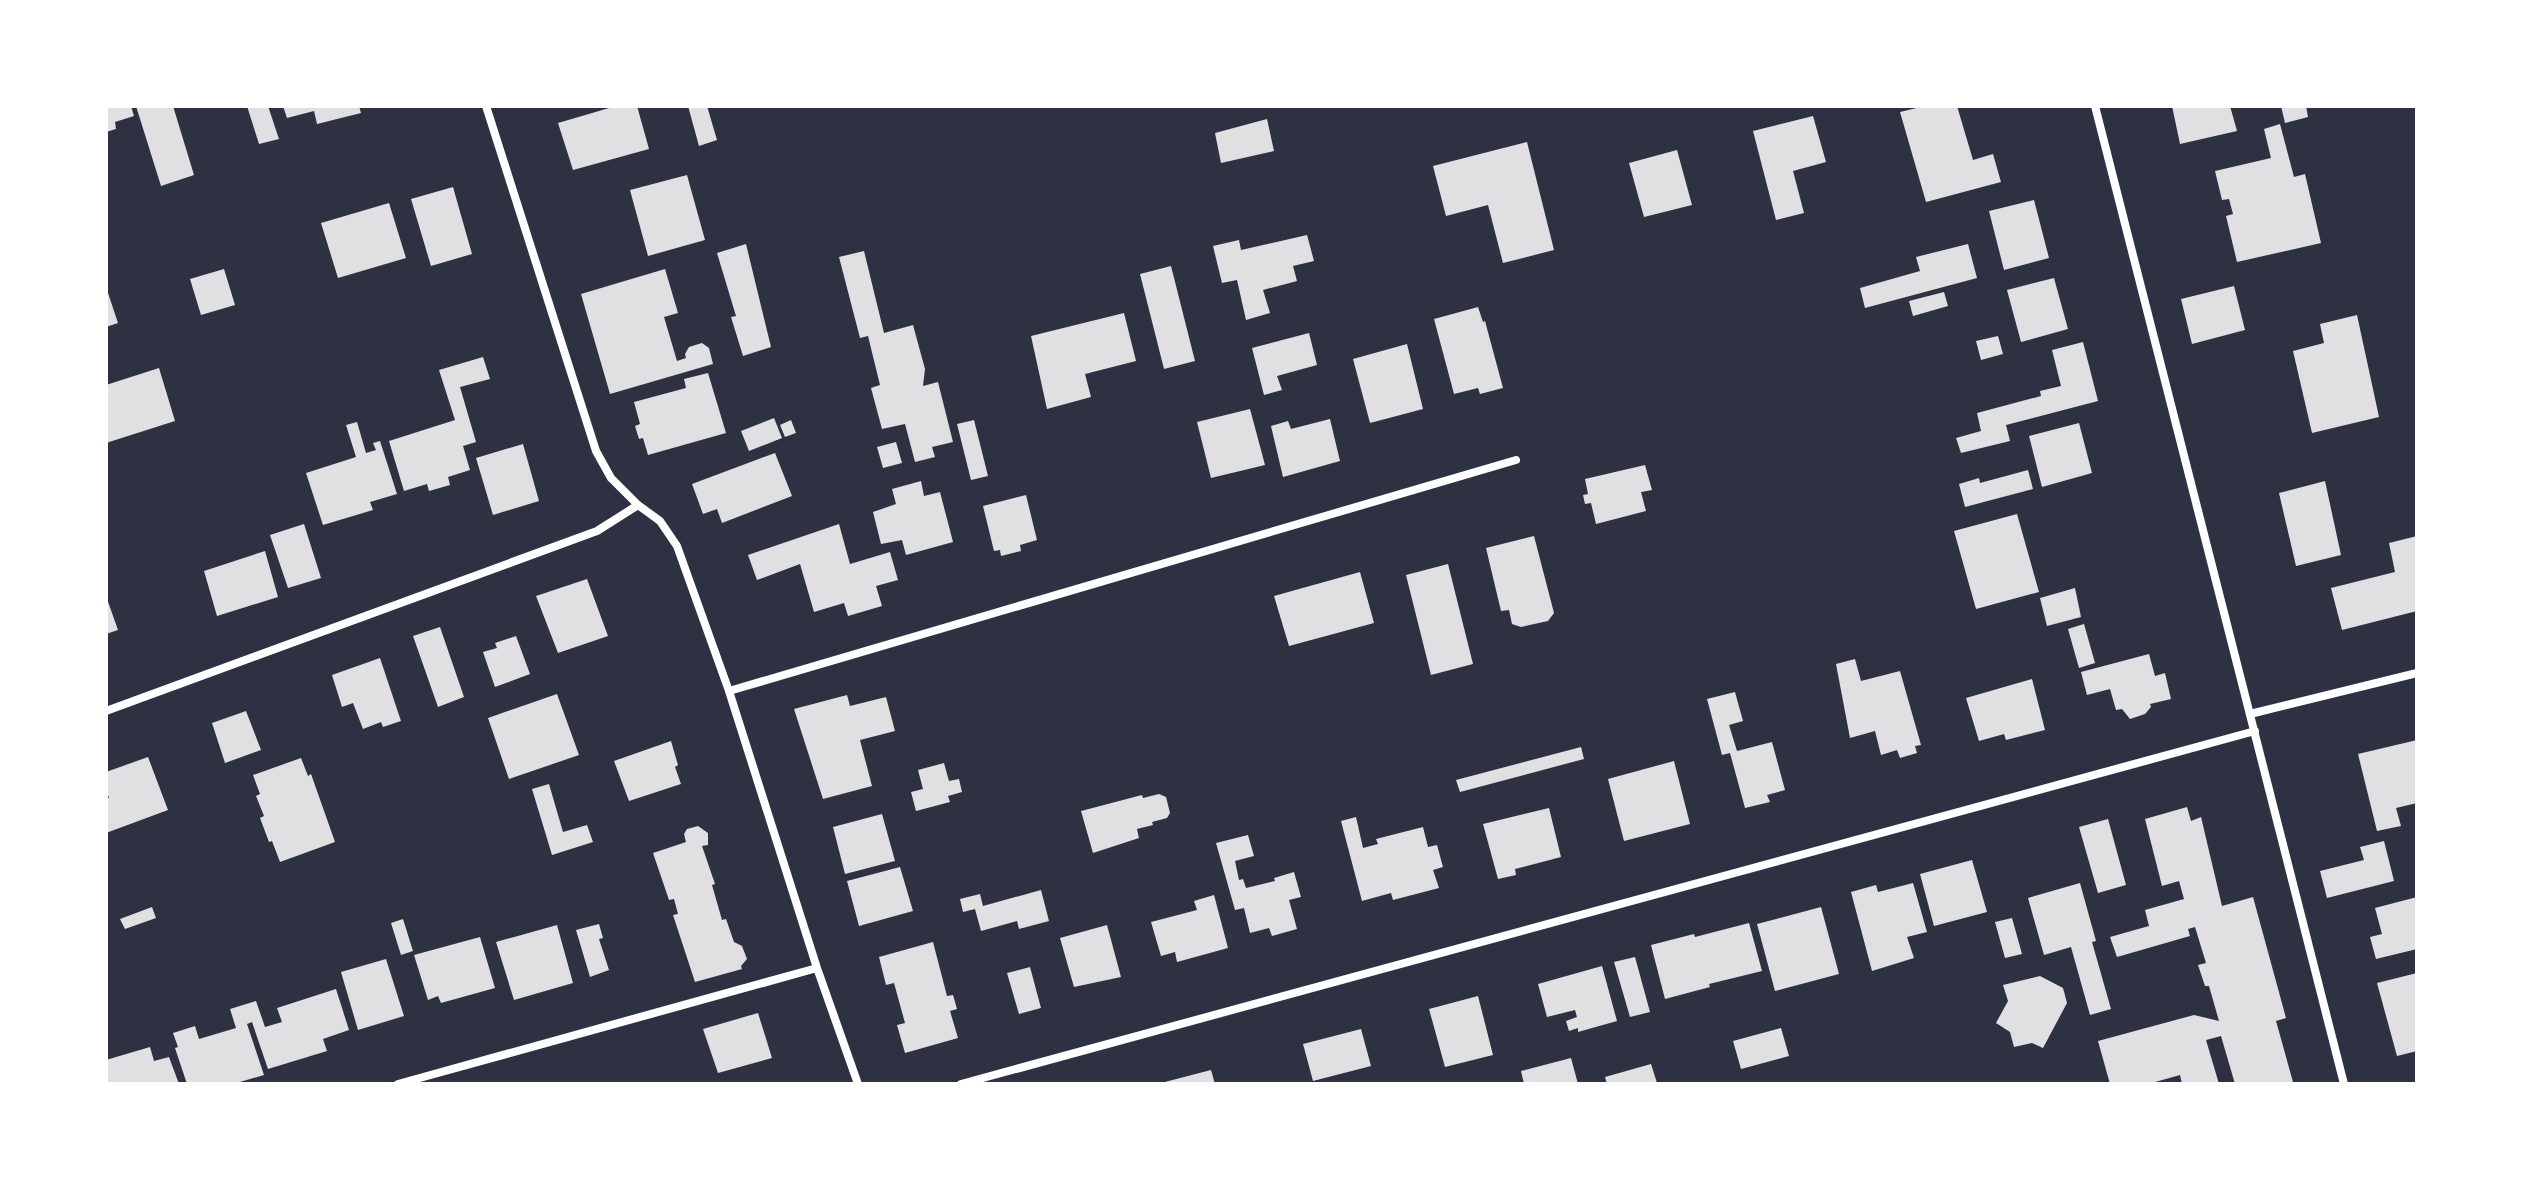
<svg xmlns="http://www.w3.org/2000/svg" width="2523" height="1190" viewBox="0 0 2523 1190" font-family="'Titillium Web',sans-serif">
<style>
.building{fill:#e0e0e3}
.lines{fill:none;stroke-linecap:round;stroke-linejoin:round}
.minor{stroke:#fff;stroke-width:8}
</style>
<rect width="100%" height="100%" fill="#2d3142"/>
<!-- building -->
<path class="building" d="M106,106H131L134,116L115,122L116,129L106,132Z
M136,106H173L194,175L161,186Z
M247,106H268L279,139L259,144Z
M283,106H359L361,113L317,124L314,111L287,118Z
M616,106H637L649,149L573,170L558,123Z
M688,106H707L717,140L699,146Z
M1925,106H1957L1973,160L1993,154L2001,182L1926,202L1900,112Z
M2172,106H2230L2237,131L2180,144Z
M2281,106H2306L2308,117L2285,123Z
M1813,116L1826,162L1793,171L1804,213L1776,220L1753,131Z
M1267,119L1274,151L1221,163L1215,133Z
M2280,124L2294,177L2305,174L2321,243L2237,262L2226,216L2233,214L2229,199L2222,200L2215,171L2271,158L2264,129Z
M1527,142L1554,250L1503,263L1488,205L1446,216L1433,166Z
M1677,150L1692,205L1644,217L1629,163Z
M687,175L705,240L648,256L630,190Z
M453,187L472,254L431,266L411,199Z
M2034,200L2049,258L2004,270L1989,211Z
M389,203L406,258L338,278L321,223Z
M1307,235L1314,261L1293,266L1297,281L1263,290L1270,313L1246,320L1237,280L1222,283L1213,246L1239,240L1241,250Z
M746,244L771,347L743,356L731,317L736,316L717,253Z
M1968,244L1977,278L1865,308L1860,288L1920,271L1916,257Z
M864,251L884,333L913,325L925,369L923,386L938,382L953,442L932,447L935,457L915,462L905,424L882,429L871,388L880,385L868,336L860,338L839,257Z
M1171,266L1195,361L1164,369L1140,274Z
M224,269L235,305L201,315L190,279Z
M665,269L678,313L664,317L677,361L686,358L685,354L689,347L702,343L709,348L713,364L610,394L581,294Z
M2054,278L2068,329L2021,342L2007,290Z
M2234,286L2245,330L2192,344L2181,299Z
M106,287L118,323L106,327Z
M1944,292L1948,306L1913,316L1909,301Z
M1478,307L1483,322L1485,321L1503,388L1480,394L1478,388L1454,394L1434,319Z
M1124,313L1136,361L1085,374L1091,397L1047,409L1031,336Z
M2357,315L2379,417L2312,433L2293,351L2324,343L2320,324Z
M1309,333L1317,365L1277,376L1282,390L1264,395L1252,348Z
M1998,336L2003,354L1981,360L1976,341Z
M2083,342L2098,401L2006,425L2010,441L1961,453L1956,438L1981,431L1977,413L2041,396L2040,391L2061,386L2052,350Z
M1407,344L1423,409L1370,423L1353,359Z
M483,357L490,379L460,387L476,442L463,446L470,470L448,477L450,485L429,491L427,484L404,491L389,441L455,420L439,370Z
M159,368L175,421L106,443V385Z
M708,373L726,433L648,455L643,438L639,439L635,426L640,424L634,402L686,388L684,379Z
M1250,409L1265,465L1211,478L1197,422Z
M774,418L782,438L749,451L741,431Z
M1330,419L1340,461L1283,477L1271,426L1288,421L1291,429Z
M791,420L796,433L785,437L780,425Z
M974,420L988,476L971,480L957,424Z
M357,422L366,453L376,450L373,443L380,441L397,494L370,502L373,510L323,525L306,473L356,457L346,425Z
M2079,423L2092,473L2042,487L2029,436Z
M896,442L902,463L883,468L877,447Z
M523,444L539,501L493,515L476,458Z
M775,453L792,496L722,523L717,509L703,514L692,484Z
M1645,465L1652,490L1641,492L1646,511L1596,524L1591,503L1585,504L1583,495L1588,494L1585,479Z
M2028,470L2033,489L1965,507L1959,484L1979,478L1980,483Z
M921,481L924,496L940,492L953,542L906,555L902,540L881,544L873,512L896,504L892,489Z
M2325,481L2341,555L2296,566L2279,493Z
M1026,495L1037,540L1020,545L1021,551L1001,556L1000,550L994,551L983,506Z
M2017,514L2039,592L1976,609L1954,531Z
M304,524L321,578L288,588L270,535Z
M839,524L850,564L890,552L898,580L876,586L882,606L848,616L844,603L814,612L800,564L757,580L748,555Z
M1534,536L1554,613L1548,621L1521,627L1512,624L1509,610L1501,611L1486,548Z
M2417,536V611L2342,630L2331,588L2395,572L2389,543Z
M265,551L278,597L217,616L204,571Z
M1448,564L1473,664L1431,675L1406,575Z
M1360,572L1374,623L1289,646L1274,596Z
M587,579L608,636L558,653L536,596Z
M2075,588L2081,617L2047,626L2040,598Z
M106,596L118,630L106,634Z
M2084,624L2095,663L2079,668L2068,629Z
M440,627L464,697L438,707L413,636Z
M516,636L530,674L495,687L483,652L497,648L495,643Z
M2149,654L2155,676L2165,673L2171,699L2150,704L2151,707L2145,714L2130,719L2122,709L2116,710L2110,689L2087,695L2081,672Z
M380,658L401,721L383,727L381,722L363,729L353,703L342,707L332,675Z
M1855,659L1861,681L1900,671L1921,745L1915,746L1917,753L1900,758L1897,750L1881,755L1875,731L1850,738L1836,664Z
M2032,679L2045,730L2006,740L2004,734L1979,741L1966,698Z
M1735,692L1743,721L1729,725L1737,751L1772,742L1785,790L1767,795L1770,802L1745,808L1730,753L1722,755L1707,699Z
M557,694L579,755L509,779L488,718Z
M847,695L850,706L886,697L895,731L860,740L872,786L823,799L794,709Z
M246,711L261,750L225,763L212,723Z
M2417,740V803L2396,808L2401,826L2377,831L2358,754Z
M671,741L678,765L675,767L681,784L629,801L614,761Z
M1581,747L1584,759L1460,792L1456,780Z
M148,757L168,810L106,833V799L109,798L106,789V772Z
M301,758L308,776L311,774L335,842L280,862L272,841L269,842L260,818L264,816L256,796L260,794L253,775Z
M1674,761L1690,824L1624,841L1608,779Z
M944,763L949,781L959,779L962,792L948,796L950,802L916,811L911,792L923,789L918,770Z
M549,784L563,832L587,825L593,842L552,855L532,789Z
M1159,794L1166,797L1170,813L1167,818L1152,822L1153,825L1137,829L1139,838L1093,853L1081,811L1142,795L1143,798Z
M2187,807L2191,821L2201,817L2222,906L2253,897L2286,1018L2276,1021L2293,1082L2235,1084L2221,1036L2206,1040L2219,1084H2182L2180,1075L2148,1084H2110L2098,1041L2194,1015L2219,1021L2209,986H2205L2198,965L2206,963L2195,927L2188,929L2190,936L2117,957L2110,937L2149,926L2145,910L2184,899L2179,881L2162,886L2145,819Z
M1549,808L1561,857L1515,869L1516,875L1498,879L1483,824Z
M882,814L895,861L845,874L833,827Z
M1356,817L1363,848L1378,844L1376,839L1423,827L1428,847L1437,845L1443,867L1433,870L1439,888L1393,900L1391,893L1362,901L1341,821Z
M2108,819L2126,885L2098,893L2079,827Z
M698,826L708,833V845L702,846L715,884L712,885L722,920L726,919L734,942L742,946L747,959L741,966L742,969L695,982L673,915L678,914L674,899L669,900L653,853L686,842L684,834L687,829Z
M1248,835L1254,856L1235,861L1239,880L1243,879L1246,888L1275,881L1274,878L1294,872L1301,897L1289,900L1297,929L1272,936L1269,928L1250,933L1244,908L1235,910L1216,843Z
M2384,841L2394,881L2327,898L2320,871L2364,860L2360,847Z
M1972,860L1987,912L1934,926L1920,874Z
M900,867L913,911L859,926L847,881Z
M1913,883L1927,932L1907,937L1914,958L1872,971L1851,892L1876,885L1878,892Z
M2080,883L2096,941L2092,942L2111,1009L2090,1015L2071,947L2044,955L2028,898Z
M1041,890L1049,921L1019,929L1017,921L981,931L975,909L963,912L960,899L980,894L983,906Z
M1214,895L1228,948L1177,962L1175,952L1161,956L1151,922L1197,910L1194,901Z
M2417,897V949L2376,959L2370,937L2382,934L2375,908Z
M152,907L156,918L125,929L120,919Z
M1821,907L1839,974L1775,991L1757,924Z
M2012,918L2022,954L2005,958L1995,922Z
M403,919L413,951L401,955L391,923Z
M1749,923L1762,971L1709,984L1710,987L1665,999L1651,945L1694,934L1695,937Z
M599,924L603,938L599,939L609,970L590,977L576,930Z
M557,925L573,983L514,1000L496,942Z
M1107,925L1121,977L1074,987L1060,938Z
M480,937L495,988L441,1003L438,996L428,1000L414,955Z
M933,942L947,996L953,995L957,1009L950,1011L958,1038L905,1053L897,1025L905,1023L894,983L886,985L879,957Z
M1635,957L1650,1012L1630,1017L1614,962Z
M386,959L404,1016L358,1030L341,972Z
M1602,966L1617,1021L1578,1032V1028L1569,1031L1566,1021L1577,1017L1575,1010L1547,1017L1538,984Z
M1030,967L1041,1008L1019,1014L1007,973Z
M2417,973V1051L2397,1056L2377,983Z
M2040,976L2063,988L2067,1003L2043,1048L2032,1043L2014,1047L2010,1032L1996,1023L2008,1001L2003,985Z
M336,989L349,1030L323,1039L327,1051L268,1069L252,1022L247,1024L264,1075L233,1084H187L175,1048L178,1047L173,1033L195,1026L199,1039L236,1028L230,1009L256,1001L265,1027L282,1022L277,1008Z
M1478,996L1493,1055L1445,1067L1429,1009Z
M758,1013L772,1058L718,1073L703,1029Z
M1781,1028L1789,1056L1741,1069L1733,1041Z
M1361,1029L1371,1066L1313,1081L1303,1044Z
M150,1047L154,1061L169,1057L179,1084H106V1060Z
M1571,1058L1578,1084H1524L1521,1071Z
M1651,1064L1657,1083L1607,1084L1605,1077Z
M1211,1070L1215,1084H1162L1161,1083Z"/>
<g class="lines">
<!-- minor -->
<path class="minor" d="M486,106L596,451L611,478L638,505L660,521L677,546L729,691L817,968L858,1084
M2095,106L2344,1084
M729,691L1516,460
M106,711L597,531L638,505
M2250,714L2417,673
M398,1084L817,968
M961,1084L2255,731"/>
</g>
<!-- border -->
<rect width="2523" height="1190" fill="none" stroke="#ffffff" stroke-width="216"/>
</svg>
